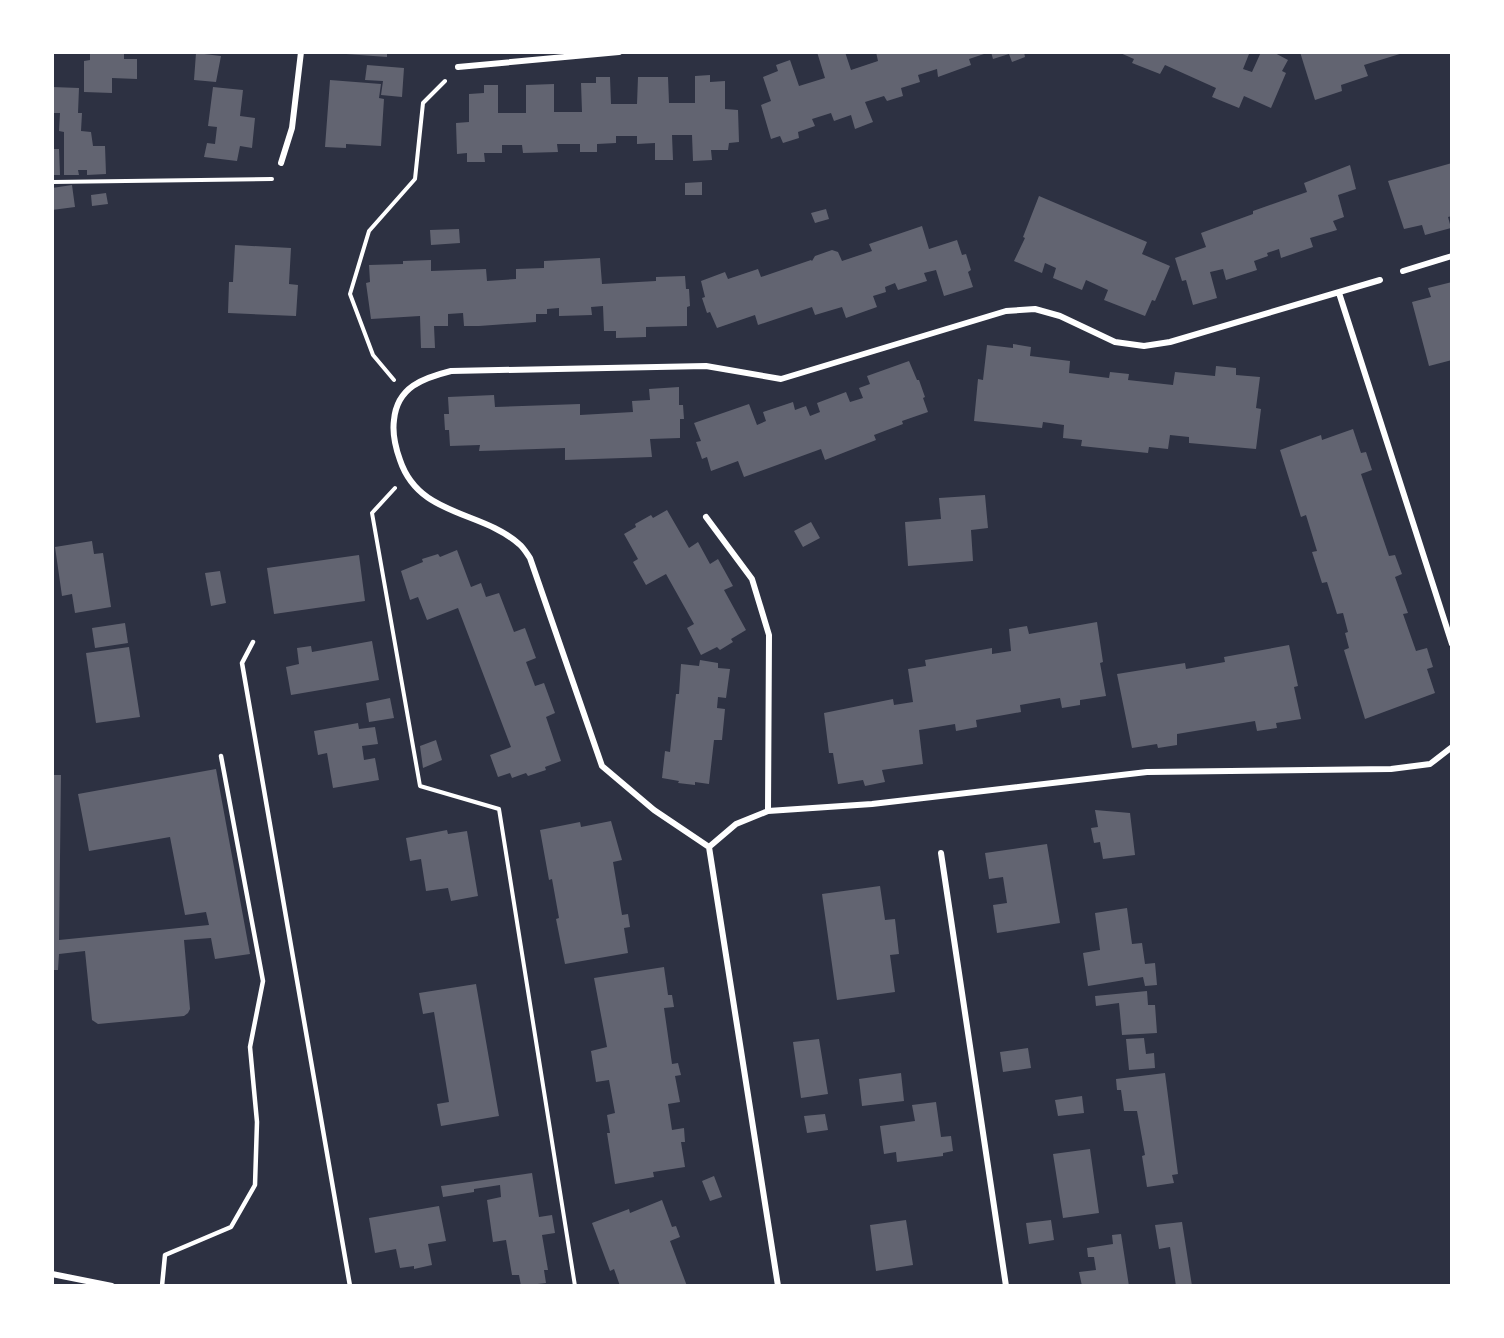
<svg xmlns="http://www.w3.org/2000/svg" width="1504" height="1338" viewBox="0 0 1504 1338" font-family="'Roboto Serif',serif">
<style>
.building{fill:#626471}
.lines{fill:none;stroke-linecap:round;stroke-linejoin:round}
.path{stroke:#fff;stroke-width:4}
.service{stroke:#fff;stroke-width:4.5}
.minor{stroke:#fff;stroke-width:6}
</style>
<rect width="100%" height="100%" fill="#2d3142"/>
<!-- building -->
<path class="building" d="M90,52H124V59H137V79L112,78V93L84,92V61L90,60Z
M347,52H387V57L346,54Z
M817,52H845L851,70L878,61L876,52L987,53L969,59L971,65L938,77L937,69L918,75L920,82L901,88L903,96L887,101L884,96L865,102L873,122L855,129L851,115L834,121L831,113L812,119L815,126L798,132L799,138L783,143L780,136L771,139L761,105L771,101L763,77L778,71L776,65L790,60L799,86L825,78Z
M991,52H1024L1025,57L1012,62L1009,54L993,59Z
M1118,52H1245L1249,54L1243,69L1252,72L1261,52H1273L1288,60L1282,71L1286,73L1271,108L1244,96L1239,108L1212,97L1216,88L1165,65L1160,74L1132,63L1134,59Z
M1300,52H1402L1403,53L1364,65L1368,76L1341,85L1342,91L1315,100Z
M196,53L221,56L216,82L194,80Z
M367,65L404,68L402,97L381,95L383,81L365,80Z
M710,75V82L725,81V109L738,110L739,142L729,143L728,150H711L712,160L693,161L692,135H672L673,160H655V143L637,144V136H616V143L597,144V152H580V144H557L558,152L523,153L522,145H502V153H484L485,162H467V153L457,154L456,123L469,122V94L484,93V85H498V113H526V85L554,84V112H582L581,83H596V77H610L611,104H637L638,77H668L669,103H695V76Z
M330,80L381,84L379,98L384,99L381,146L346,144V148L325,147Z
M52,87L79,88L78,113H82L81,131L91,132L93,146H105L106,174L87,175V170H78L79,175H64V132L59,131L60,113H52Z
M213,87L243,90L240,116L255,118L252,148L240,146L237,161L204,157L207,143L215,144L217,127L208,126Z
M52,149H59L60,175H52Z
M1452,163V216L1448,217L1451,228L1425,235L1422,225L1404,229L1388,181Z
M1350,165L1356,189L1338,195L1344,217L1333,221L1337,230L1310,238L1313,247L1281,258L1279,249L1267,253L1268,256L1254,261L1257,270L1226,280L1223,269L1210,272L1217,298L1193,305L1186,280L1182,281L1175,258L1206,247L1201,233L1253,214V211L1307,192L1304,183Z
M702,182V195H685V183Z
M72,185L75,207L52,210V188Z
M106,193L108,204L92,206L91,195Z
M1039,196L1147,242L1142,254L1170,266L1155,301L1152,300L1145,316L1104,300L1108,290L1086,280L1082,290L1053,278L1056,268L1045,263L1042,273L1014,261L1025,238L1023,237Z
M826,209L829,219L815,223L811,213Z
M922,226L929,249L957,240L962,255L966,254L971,270L968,272L973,287L944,296L936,270L924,273L927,281L898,290L895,283L885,287L886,292L873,296L877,307L846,318L842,307L815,315L812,307L758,325L755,315L717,328L710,312L707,313L702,298L705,297L701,281L725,272L728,279L758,269L761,277L811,260L812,261L815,256L832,250L838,252L842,261L872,251L869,244Z
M459,229L460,243L431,245L430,230Z
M235,245L291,248L289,284L298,285L296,316L228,313L229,282H233Z
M600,258L602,284L656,281V277L685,276L686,289H689L690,306L687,307V326L646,327V337L616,338V331H604L603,306L591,307L592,315L559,316V308L547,309V314H536V322L479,326H464L463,313L448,314V326H434L435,348H421L420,316L371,319L366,283L370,282L369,265L403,264V261L431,260V271L486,269L487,281L516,279V269L544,268V261Z
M1452,282V360L1429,366L1412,302L1431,297L1428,288Z
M1013,344L1031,347L1030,356L1070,361L1069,373L1109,378L1110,372L1129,374L1128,380L1173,385L1175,372L1215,376L1216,366L1236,368V375L1260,377L1256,408L1261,409L1256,449L1189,443V437L1170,435L1168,449L1149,447L1148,453L1081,446L1082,440L1063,438L1064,425L1043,422L1042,428L974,421L978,379L983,380L987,345L1013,348Z
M909,361L917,380H919L925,397L923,398L928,412L902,421L903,424L874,435L876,440L825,460L821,449L744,477L738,461L711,471L707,457L702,459L701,456L696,442L701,441L694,423L749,404L757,425L766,421L763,412L793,402L795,410L806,406L810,416L820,412L817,403L846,392L850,402L863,398L859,388L870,384L867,376Z
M679,387V405H683L684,419H680V438L650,439L652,457L565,460V448L479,451L480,445L450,446L449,430H445L444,414H449L448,397L494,395L495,407L580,404V415L633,412L632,401L650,400L649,389Z
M1353,429L1361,453L1366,452L1372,470L1361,474L1389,556L1395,555L1402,574L1395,577L1408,613L1403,614L1416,651L1427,648L1433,667L1427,669L1435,693L1365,719L1344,650L1349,648L1345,633L1348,632L1343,613L1337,614L1327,582L1322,583L1312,552L1317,551L1306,515L1301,517L1280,450L1321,435L1322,440Z
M985,495L988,528L971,530L973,561L908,566L905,522L941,519L939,498Z
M667,510L689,548L698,542L710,564L718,559L733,586L724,590L746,630L731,639L733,642L720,650L717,647L701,655L687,628L694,624L666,574L646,585L633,562L638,559L624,534L636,527L635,524L651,515L653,518Z
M811,522L820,538L803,547L794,531Z
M92,541L94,554L103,553L111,607L75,613L72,594L62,596L55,547Z
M457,550L471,587L481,583L486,597L499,593L514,632L525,628L536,658L526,662L535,686L544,683L555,713L546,717L561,761L545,767L546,770L528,776L526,773L512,778L510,773L498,777L490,755L511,747L458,608L427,620L418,597L410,600L401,571L423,562L422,559L438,554L440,557Z
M359,555L365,601L274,614L267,568Z
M220,571L226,603L211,606L205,573Z
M1097,622L1103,662L1100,663L1106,696L1080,700V705L1062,708L1060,698L1020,705L1021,712L976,720L977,727L956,731L955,724L919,730L923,764L882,770L885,782L865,786L863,780L838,784L833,753H829L824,713L893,699L894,705L913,702L908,669L926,666L925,660L992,648V654L1011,651L1009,629L1027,626L1029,634Z
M125,623L128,643L95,648L92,628Z
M372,641L379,680L291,695L286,667L299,664L297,648L311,646L312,652Z
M1289,645L1298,686L1294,687L1301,719L1276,723L1277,728L1257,731L1255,721L1177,734V745L1158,748L1157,744L1132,748L1117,674L1185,663L1186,669L1225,662L1224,657Z
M129,647L140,717L96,723L86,653Z
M700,660L718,663V668L730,669L726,698L718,697L717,708L725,709L722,740H714L709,784L695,782V785L678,783L679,781L662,778L665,751L670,752L676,694H679L681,664L699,666Z
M390,698L394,718L369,722L366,703Z
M358,723L359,729L375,727L378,744L362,746L364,760L375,758L379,780L333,788L327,753L318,755L314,731Z
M436,740L442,760L423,768L420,746Z
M216,769L250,954L215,959L211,938L184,940L190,1009L188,1013L184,1016L98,1024L92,1020L85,951L59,954L58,970H52V775H61L59,940L209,925L206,912L185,915L170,837L89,851L78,794Z
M1095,810L1130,813L1135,855L1103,859L1100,842L1094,843L1091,828L1098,827Z
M611,821L622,860L613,862L622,915L628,914L630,927L624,928L628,953L565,964L556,919L559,918L552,879L549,880L540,830L580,822L581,827Z
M447,830L448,834L467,831L478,896L451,901L448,888L426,891L421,859L410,861L406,838Z
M1047,844L1060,923L997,933L993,905L1007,903L1003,877L989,879L985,853Z
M880,886L885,920L895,919L899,954L890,955L895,992L837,1000L822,894Z
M1127,908L1132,944L1142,943L1145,964L1155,963L1157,985L1145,986L1143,977L1088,986L1083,953L1100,950L1095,913Z
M664,967L668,995H672L674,1007L664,1008L672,1064L678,1063L681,1075L675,1076L680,1102L668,1104L672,1130L684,1128L685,1142H681L685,1167L653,1172L654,1177L615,1184L607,1133H610L607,1115L615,1113L609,1080L596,1082L591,1051L607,1047L594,978Z
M476,984L499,1116L441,1126L437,1104L449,1102L434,1012L423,1014L419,993Z
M1147,991L1148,1005H1155L1157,1033L1122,1035L1119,1003L1096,1006L1095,996Z
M1144,1038L1146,1054L1154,1053L1155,1068L1129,1070L1126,1039Z
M819,1039L828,1094L801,1098L793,1042Z
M1028,1048L1031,1068L1003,1072L1000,1052Z
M901,1073L904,1101L862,1106L859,1079Z
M1165,1073L1178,1174L1172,1175L1174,1183L1147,1187L1142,1156L1145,1155L1137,1111H1124L1121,1090H1117L1116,1079Z
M1082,1096L1084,1113L1058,1116L1055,1100Z
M936,1102L941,1137L951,1136L953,1151L943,1153V1156L897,1162L896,1152L884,1154L880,1126L915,1121L912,1105Z
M825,1114L828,1130L807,1133L804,1116Z
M1090,1149L1099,1213L1063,1218L1053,1154Z
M532,1173L539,1217L552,1215L555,1233L542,1235L548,1270H544L546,1283L521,1286L519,1275H512L506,1240L493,1242L487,1200L501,1197L500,1185L474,1189V1192L443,1197L441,1186Z
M714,1176L722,1197L710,1201L702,1181Z
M662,1200L672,1227L676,1226L680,1237L670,1241L687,1286H620L614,1269L610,1271L592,1223L629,1209L630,1213Z
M439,1206L446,1241L428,1244L432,1265L414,1269V1266L400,1268L396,1249L375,1253L369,1218Z
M906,1220L913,1265L876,1271L870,1225Z
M1051,1220L1054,1240L1029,1244L1026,1223Z
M1182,1222L1192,1286H1176L1170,1247L1159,1249L1155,1225Z
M1121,1234L1129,1286H1082L1079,1272L1096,1270L1094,1257H1088L1087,1248L1113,1244L1112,1235Z"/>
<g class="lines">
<!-- path -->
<path class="path" d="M52,182L272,179
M394,380L373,355L350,294L369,231L415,179L423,103L445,81
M395,488L372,513L420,786L499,809L575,1286"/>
<!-- service -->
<path class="service" d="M253,642L242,663L350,1286
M162,1286L165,1255L231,1227L255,1185L257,1122L250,1047L263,981L221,756"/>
<!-- minor -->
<path class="minor" d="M458,67L619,52
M281,163L292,128L301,52
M1403,271L1452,256
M1339,293L1452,644
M706,517L752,579L769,635L768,811
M709,847L736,824L768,811L872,804L1147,772L1391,769L1430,764L1452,747
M941,853L1006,1286
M52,1274L112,1286
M778,1286L709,847L654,810L602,766L530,558C527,554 524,548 519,544C481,510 419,517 400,460C395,446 392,434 394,420C397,387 423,378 451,371L706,366L781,379L1006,311L1035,309L1060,316L1115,342L1144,346L1170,342L1380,280"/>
</g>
<!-- border -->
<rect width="1504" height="1338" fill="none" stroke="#ffffff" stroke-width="108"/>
</svg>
